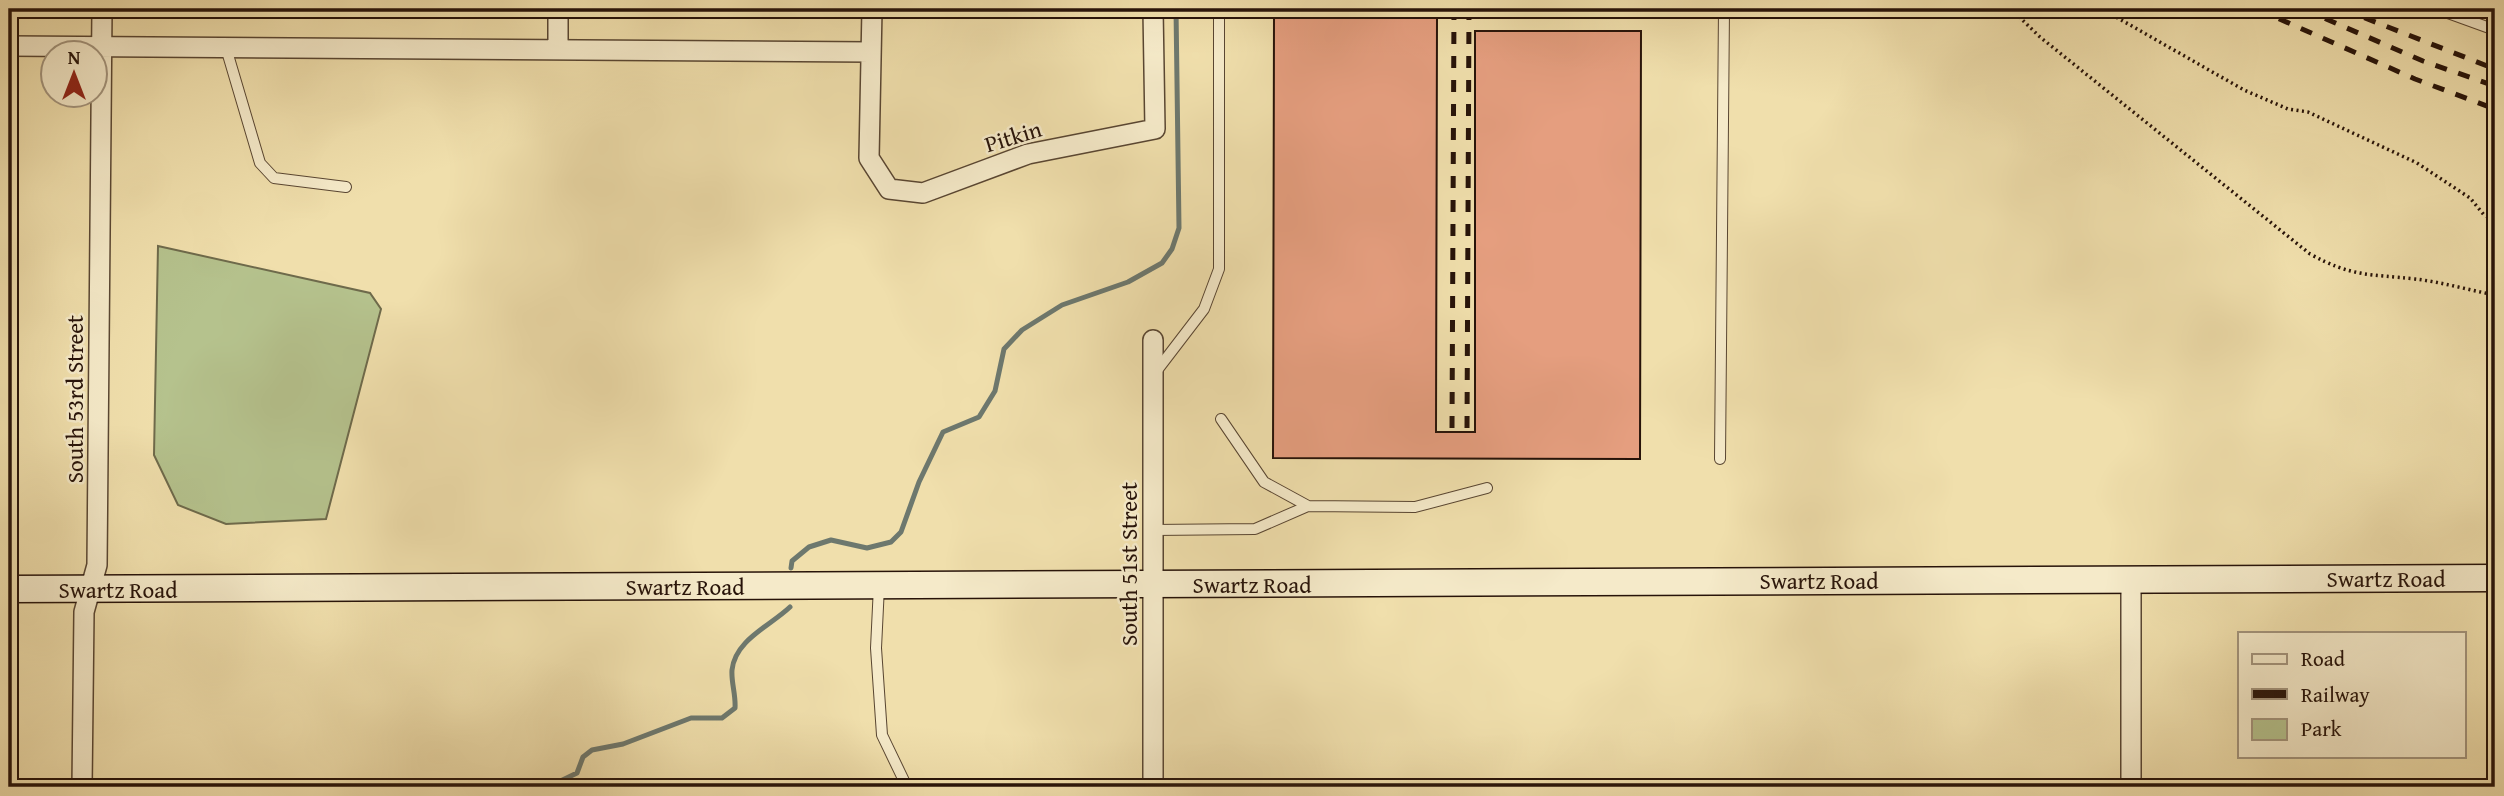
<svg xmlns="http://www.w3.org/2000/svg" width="2504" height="796" viewBox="0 0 2504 796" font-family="'Gentium Book Plus',serif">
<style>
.green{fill:#b5c28d;stroke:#6e6a4b;stroke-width:2}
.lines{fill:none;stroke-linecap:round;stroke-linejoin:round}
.stream{stroke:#6d786e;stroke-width:5}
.building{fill:#e59e7f;stroke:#271309;stroke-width:2}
.lane-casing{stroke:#594632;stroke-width:12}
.street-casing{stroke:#594632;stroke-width:22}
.secondary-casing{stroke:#271309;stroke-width:29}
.path{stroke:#271309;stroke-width:3.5;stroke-dasharray:2 3.5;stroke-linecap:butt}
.lane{stroke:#f5eac9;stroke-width:10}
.street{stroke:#f5eac9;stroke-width:19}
.secondary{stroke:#f5eac9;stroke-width:26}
.rail{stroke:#271309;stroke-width:5;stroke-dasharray:12 12;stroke-linecap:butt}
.labels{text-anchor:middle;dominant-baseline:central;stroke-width:5;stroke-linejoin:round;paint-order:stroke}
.street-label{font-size:23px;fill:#271309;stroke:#f5eac9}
</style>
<rect width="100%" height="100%" fill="#f0dfac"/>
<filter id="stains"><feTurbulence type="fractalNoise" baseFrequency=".00286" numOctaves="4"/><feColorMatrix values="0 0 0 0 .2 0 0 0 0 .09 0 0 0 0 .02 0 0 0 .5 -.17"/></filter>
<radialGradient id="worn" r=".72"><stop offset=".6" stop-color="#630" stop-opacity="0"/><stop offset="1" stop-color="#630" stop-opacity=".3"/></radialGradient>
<!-- green -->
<path class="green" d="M158,246L370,293L381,309L326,519L226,524L178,505L154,455Z"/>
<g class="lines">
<!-- stream -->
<path class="stream" d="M791,568L792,561L809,547L831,540L867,548L891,542L901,532L919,482L943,432L979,417L995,391L1004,349L1022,330L1062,305L1128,282L1162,263L1172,249L1179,228L1176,9
M548,787L577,773L583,757L592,750L623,744L691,718H722L735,708C736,695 731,682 732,670C735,640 770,626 790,607"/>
</g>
<!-- building -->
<path class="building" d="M1274,18H1437L1436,432H1475V31H1641L1640,459L1273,458Z"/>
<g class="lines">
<defs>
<path id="lane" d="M2437,9L2495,30
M226,48L260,163L274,178L346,187
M1155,373L1204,309L1219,269V9
M1221,419L1264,482L1308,506
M1720,459L1724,9
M1153,530L1255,529L1308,506L1415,507L1487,488
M879,586L876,648L882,735L907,787"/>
<path id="street" d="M872,9L869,158L889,189L923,193L1028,154L1155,129L1153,9
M9,46L871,52
M558,50V9
M1153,340V787
M82,787L84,612L97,565L102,9
M2131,787V578"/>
<path id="secondary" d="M9,589L2495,578"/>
</defs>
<!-- lane casing -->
<use href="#lane" class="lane-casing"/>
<!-- street casing -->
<use href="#street" class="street-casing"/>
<!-- secondary casing -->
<use href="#secondary" class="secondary-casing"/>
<!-- path -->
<path class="path" d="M2011,9L2040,37L2310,254C2352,277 2369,274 2415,279C2441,282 2469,290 2495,295
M2102,9L2244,90L2288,109L2308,112L2417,163L2470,198L2484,215L2495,220"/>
<!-- lane -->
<use href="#lane" class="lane"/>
<!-- street -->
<use href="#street" class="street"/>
<!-- secondary -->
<use href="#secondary" class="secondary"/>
<!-- rail -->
<path class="rail" d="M2257,9L2415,79L2495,109
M2303,9L2423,61L2495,86
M2342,9L2495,69
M1452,428L1454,9
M1467,428L1469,9"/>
</g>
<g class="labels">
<!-- street labels -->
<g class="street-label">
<text transform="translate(1013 136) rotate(-17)">Pitkin</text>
<text transform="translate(74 399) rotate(-90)">South 53rd Street</text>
<text transform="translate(1128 564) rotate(-90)">South 51st Street</text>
<text x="2386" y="578">Swartz Road</text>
<text x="1819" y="580">Swartz Road</text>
<text x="1252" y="584">Swartz Road</text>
<text x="685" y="586">Swartz Road</text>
<text x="118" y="589">Swartz Road</text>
</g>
</g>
<!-- margin -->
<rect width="2504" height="796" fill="none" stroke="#f0dfac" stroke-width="35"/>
<rect x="10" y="10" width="2483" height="775" fill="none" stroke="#271309" stroke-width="3.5"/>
<rect x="18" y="18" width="2469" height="761" fill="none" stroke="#271309" stroke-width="2"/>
<!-- legend -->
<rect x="2238" y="632" width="228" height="126" fill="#f5eac9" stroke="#a3947c" stroke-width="2"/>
<rect x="2252" y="654" width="35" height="10" fill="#f5eac9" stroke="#a3947c" stroke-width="2"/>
<text x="2301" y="666" font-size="21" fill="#271309">Road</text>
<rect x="2252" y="689" width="35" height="10" fill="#271309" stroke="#a3947c" stroke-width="2"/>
<text x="2301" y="702" font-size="21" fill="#271309">Railway</text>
<rect x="2252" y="719" width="35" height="21" fill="#b5c28d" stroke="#a3947c" stroke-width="2"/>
<text x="2301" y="736" font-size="21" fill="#271309">Park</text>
<!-- north arrow -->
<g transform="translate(74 74)"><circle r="33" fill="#f5eac9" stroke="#a3947c" stroke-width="2"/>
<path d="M0-5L12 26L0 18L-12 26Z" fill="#8f2418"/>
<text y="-10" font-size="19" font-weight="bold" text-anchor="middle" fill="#271309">N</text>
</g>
<rect width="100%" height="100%" filter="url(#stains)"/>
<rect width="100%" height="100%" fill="url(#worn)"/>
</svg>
